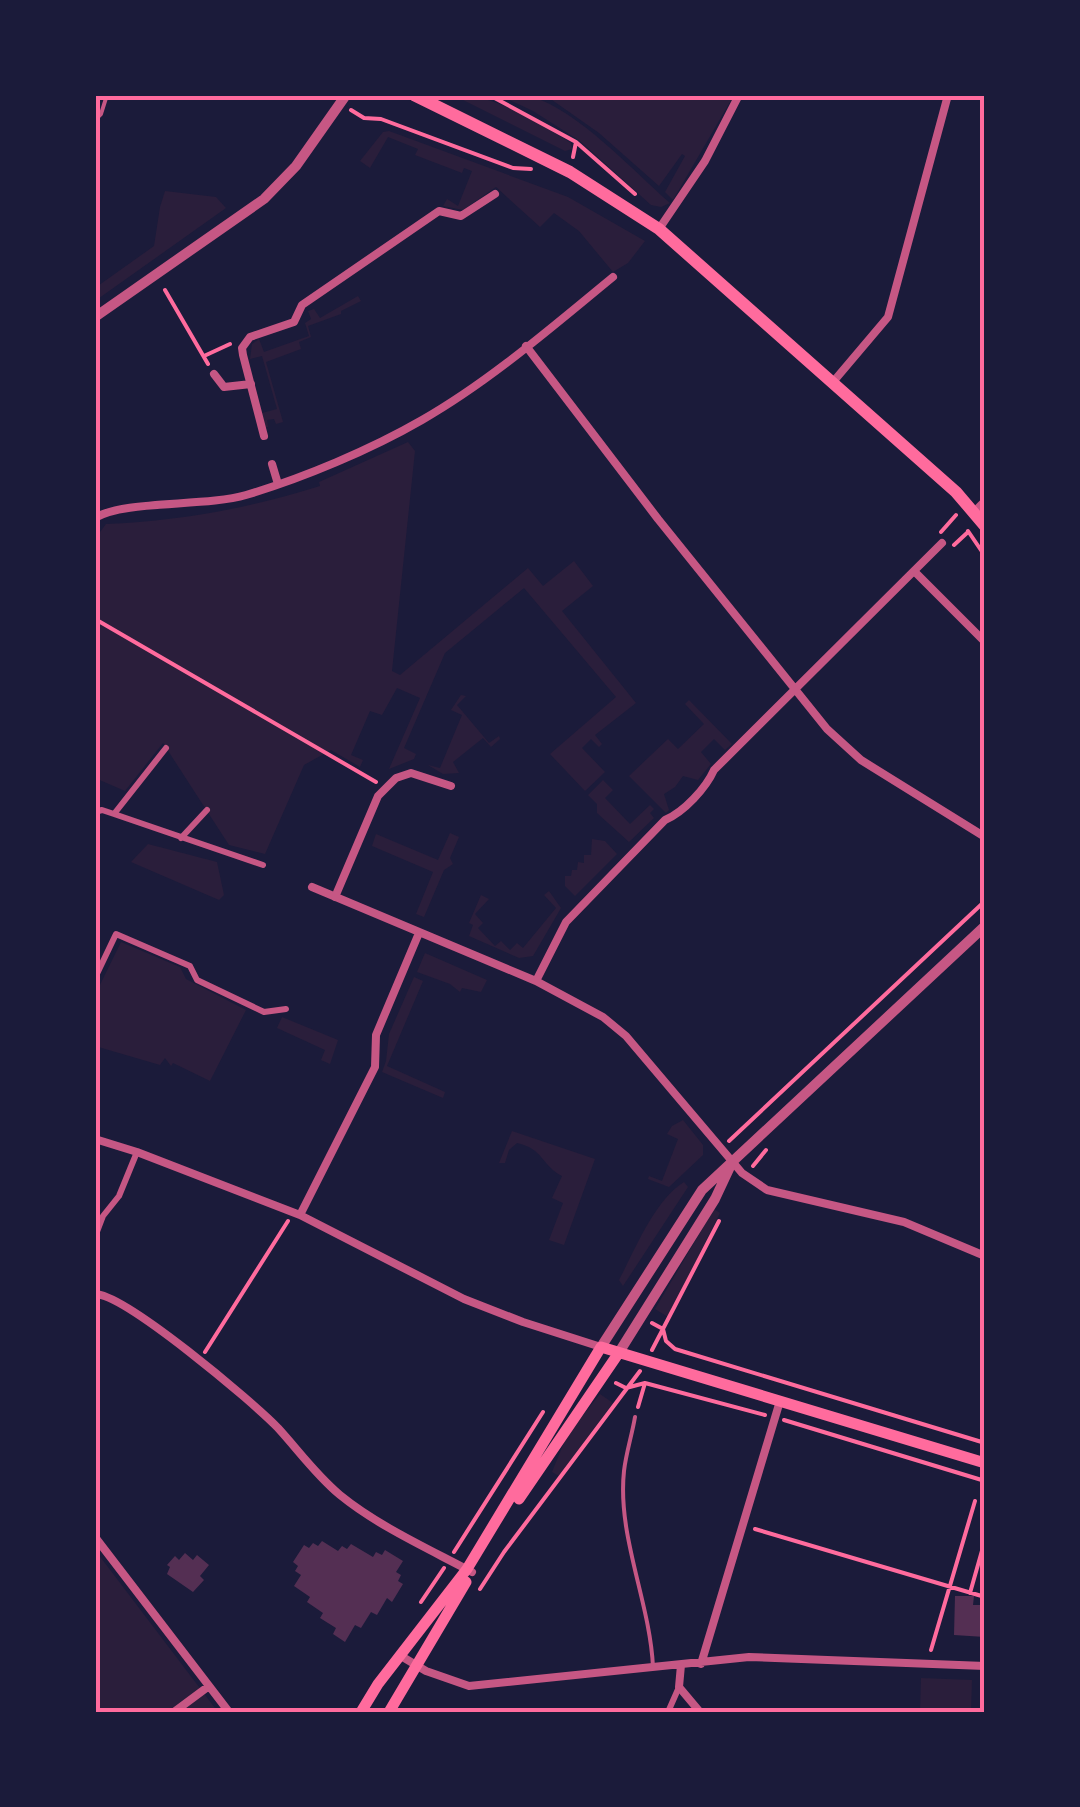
<svg xmlns="http://www.w3.org/2000/svg" width="1080" height="1807" viewBox="0 0 1080 1807" font-family="'Work Sans',sans-serif">
<style>
.green{fill:#2a1e3b}
.building{fill:#542f53}
.lines{fill:none;stroke-linecap:round;stroke-linejoin:round}
.path{stroke:#ff6b9d;stroke-width:4}
.service{stroke:#c65784;stroke-width:4}
.pedestrian{stroke:#c65784;stroke-width:6}
.minor{stroke:#c65784;stroke-width:8}
.tertiary{stroke:#c65784;stroke-width:10}
.secondary{stroke:#ff6b9d;stroke-width:11}
.primary{stroke:#ff6b9d;stroke-width:12}
.neatline{fill:none;stroke:#ff6b9d;stroke-width:4}
</style>
<rect width="100%" height="100%" fill="#1b1b3a"/>
<!-- green -->
<path class="green" d="M453,95C498,95 533,120 571,143L572,149L565,151Z
M499,95C509,95 522,93 531,96C581,113 631,169 670,203L661,207L651,205L580,141L533,111Z
M545,95H734L673,200L665,192L685,156L682,154L659,186L599,133Z
M389,131L568,197L645,241L628,263L613,272L579,231L554,213L540,227L496,187L463,210L443,206L447,199L458,206L472,171L464,168L462,173L415,155L418,149L388,137L370,168L360,161L383,132Z
M165,191L216,197L226,208L95,301V288L154,246L160,207Z
M358,296L361,301L341,311V314L308,326L311,337L299,342L301,349L266,362L283,422L276,424L274,419L267,420L268,427L264,428L262,413L277,409L262,356L250,359L252,344L259,339L264,352L309,336L305,323L311,319L308,311L314,309L320,318Z
M408,442L415,451L392,671L400,675L528,568L543,586L574,561L593,586L562,611L636,703L595,735L602,744L599,747L591,739L582,748L605,772L585,791L550,754L616,697L524,588L445,653L404,748L416,754L414,759L389,769L420,698L397,688L382,715L370,711L351,755L363,760L360,767L331,750L304,765L265,854L229,845L163,743L125,791L95,778V539L106,524C181,521 249,508 320,486L319,482Z
M461,695L466,696L457,705L489,743L499,736L500,739L491,747L483,738L453,762L459,773L443,774L428,765L440,768L462,715L451,710Z
M689,700L732,744L725,750L714,739L701,752L711,764L698,780L683,776L675,787L664,794L669,810L666,813L629,776L668,739L678,749L704,724L685,704Z
M603,780L613,790L605,798L630,824L650,805L654,809L650,813L654,818L629,842L597,813V804L588,795Z
M450,833L459,837L450,858L453,864L444,870L424,917L416,914L433,872L372,846L376,834L438,860Z
M592,839L605,841L617,854L575,896L565,886V876H571L572,870H577L578,862L584,863V855H591Z
M148,844L217,862L224,895L219,900L131,862Z
M549,891L561,908L533,956L519,958L469,936L473,925L469,923L481,895L489,899L475,914L483,923L478,928L495,946L501,941L510,950L517,943L523,948L556,908L544,895Z
M121,942L180,967L186,979L246,1010L210,1081L173,1063L171,1066L165,1058L160,1065L95,1046V995Z
M425,953L487,980L481,992L462,988L460,992L450,984L417,972Z
M414,977L423,981L387,1066L445,1092L443,1098L382,1072L386,1061L389,1034Z
M282,1017L338,1040L330,1064L321,1060L325,1050L277,1028Z
M683,1120L703,1145V1155L669,1187L648,1179L649,1176L662,1181L678,1139L667,1134L672,1126Z
M512,1131L595,1159L564,1245L549,1240L563,1203L552,1198L562,1176C541,1165 544,1149 517,1143L509,1150L505,1163H499Z
M684,1182L688,1187L623,1286L619,1280C636,1248 654,1201 684,1182Z
M714,1209L720,1213L668,1317L655,1309Z
M600,1394L613,1403L559,1476L552,1472L567,1435Z
M95,1550L218,1712H95L99,1706L95,1700Z
M921,1678L972,1680L971,1712H920Z"/>
<!-- building -->
<path class="building" d="M322,1541L338,1551L342,1546L347,1549L351,1544L373,1557L376,1552L382,1555L385,1550L403,1561L396,1572L401,1575L398,1581L403,1584L392,1602L387,1598L377,1615L371,1612L361,1628L355,1625L345,1642L333,1634L336,1628L320,1618L323,1613L307,1602L310,1597L294,1586L301,1575L295,1571L298,1566L293,1562L304,1545L309,1548L313,1543L318,1546Z
M185,1553L193,1560L197,1555L209,1565L200,1576L204,1580L193,1592L167,1574L170,1567L167,1565L175,1556L179,1560Z
M955,1596H974L973,1605H985V1637L954,1635Z"/>
<g class="lines">
<!-- path -->
<path class="path" d="M489,95L576,142L573,157
M351,110L364,118L381,119L513,168L531,169
M576,142L635,194
M165,290L208,364
M204,356L230,344
M968,531L985,556
M941,532L956,515
M954,545L968,532
M95,619L376,782
M729,1141L985,901
M753,1166L766,1150
M652,1323L663,1329L666,1341L675,1349L985,1443
M652,1350L719,1221
M205,1352L288,1221
M616,1383L626,1388L645,1383L765,1415
M638,1407L645,1383
M784,1420L985,1481
M755,1529L985,1597
M454,1552L543,1412
M480,1589L504,1552L640,1371
M970,1593L985,1540
M421,1602L444,1568
M931,1650L975,1501"/>
<!-- service -->
<path class="service" d="M95,120L101,114L107,95
M635,1417C632,1435 626,1453 624,1471C617,1536 650,1602 653,1667"/>
<!-- pedestrian -->
<path class="pedestrian" d="M95,812L102,810L114,814L166,748
M114,814L263,865
M181,838L207,810
M95,978L116,934L190,966L197,980L264,1012L286,1009
M95,1237L103,1216L119,1196L137,1152
M668,1712L679,1687"/>
<!-- minor -->
<path class="minor" d="M659,229L705,161L739,95
M526,346L658,519L827,729L861,760L985,837
M214,374L224,387L251,384
M833,382L888,317L948,95
M264,436L243,355L242,348L250,337L294,322L302,305L439,211L461,216L495,194
M272,464L278,484
M974,512L985,501
M95,518C123,500 206,507 246,495C303,478 370,450 422,420C490,381 552,327 613,277
M914,571L985,642
M312,887L536,981L603,1017L626,1036L742,1173L767,1190L904,1222L985,1256
M335,897L378,796L396,778L411,773L451,786
M536,981L566,922L665,820C684,812 706,788 714,770L942,543
M95,1139L137,1152L300,1215L464,1299L523,1322L601,1347
M300,1215L375,1067L376,1035L419,933
M95,1294C125,1294 253,1402 278,1428C299,1451 316,1475 340,1495C378,1526 429,1549 472,1572
M95,1537L229,1712
M401,1656L426,1671L469,1686L749,1657L985,1666
M701,1664L780,1401
M681,1665L679,1687L700,1712
M174,1712L209,1686"/>
<!-- tertiary -->
<path class="tertiary" d="M95,317L264,199L296,166L346,95
M601,1347L702,1190L985,926
M618,1354L715,1199L730,1167"/>
<!-- secondary -->
<path class="secondary" d="M519,1499L618,1354
M361,1712L378,1684L467,1569L601,1347L985,1463
M389,1712L466,1582"/>
<!-- primary -->
<path class="primary" d="M414,95L570,172L659,229L956,492L985,526"/>
</g>
<!-- border -->
<rect width="1080" height="1807" fill="none" stroke="#1b1b3a" stroke-width="195"/>
<rect x="98" y="98" width="884" height="1612" class="neatline"/>
</svg>
